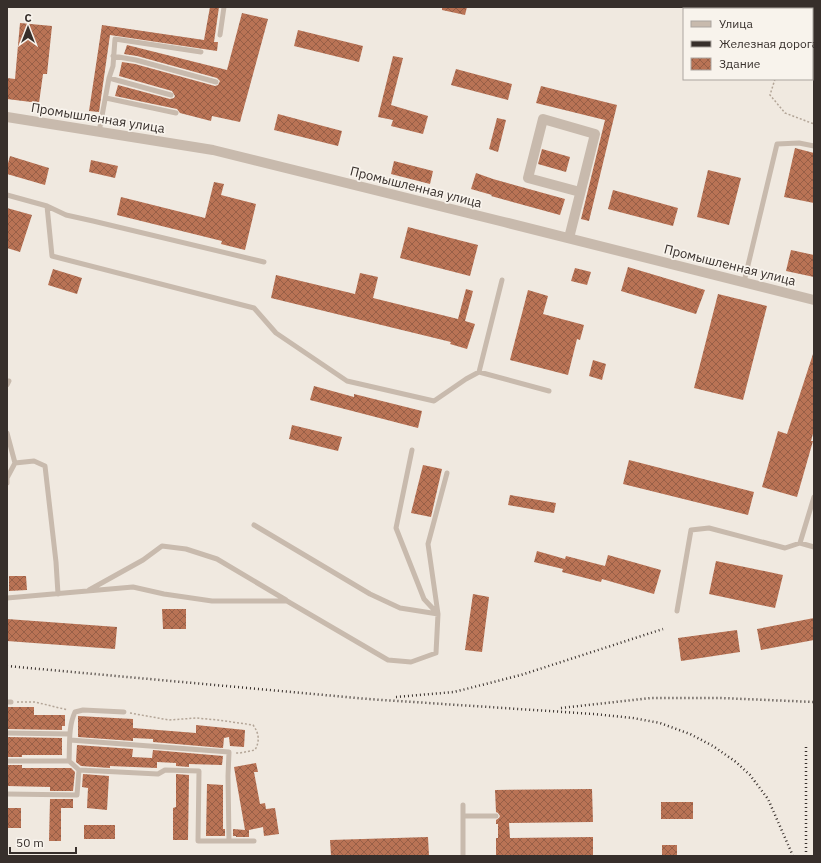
<svg xmlns="http://www.w3.org/2000/svg" width="821" height="863" viewBox="0 0 821 863" font-family="'IBM Plex Sans',sans-serif">
<style>
.building{fill:url(#building-cross-hatch)}
.lines{fill:none;stroke-linecap:round;stroke-linejoin:round}
.path{stroke:#b3a597;stroke-width:1.5;stroke-dasharray:2 2;stroke-linecap:butt}
.lane{stroke:#c8baad;stroke-width:5}
.street{stroke:#c8baad;stroke-width:10}
.rail{stroke:#372f2b;stroke-width:2.5;stroke-dasharray:1 3;stroke-linecap:butt}
.labels{text-anchor:middle;dominant-baseline:central;stroke-width:3.5;stroke-linejoin:round;paint-order:stroke}
.street-label{font-size:13px;fill:#372f2b;stroke:#f8f3ec}
</style>
<defs>
<pattern id="building-cross-hatch" width="8" height="8" patternUnits="userSpaceOnUse"><rect width="8" height="8" fill="#b97355"/><path d="M0 0l8 8M0 8l8-8" fill="none" stroke="#975f47"/></pattern>
</defs>
<rect width="100%" height="100%" fill="#f0e9e0"/>
<!-- building -->
<path class="building" d="M210,7H219L214,42H218L217,51L110,35L99,112L89,111L102,25L204,40Z
M442,7H467L465,15L442,10Z
M242,13L268,19L240,122L212,116L211,121L180,113L177,109L115,96L118,85L170,99L174,98L175,96L172,91L119,76L122,62L135,64L215,86L218,85L220,81L217,78L137,56L124,54L127,45L227,70Z
M20,23L52,26L47,74H43L39,103L7,99V78L15,79Z
M298,30L363,46L359,62L294,46Z
M393,56L403,58L391,105L428,116L423,134L391,126L393,120L378,117Z
M456,69L512,84L508,100L451,85Z
M541,86L617,105L589,221L581,219L605,120L536,103Z
M278,114L342,131L338,146L274,130Z
M497,118L506,120L498,152L489,149Z
M795,148L814,153V203L784,197Z
M542,149L570,157L566,172L538,164Z
M10,156L49,168L45,185L7,174V167Z
M91,160L118,166L115,178L89,172Z
M394,161L433,171L430,184L391,174Z
M708,170L741,178L729,225L697,217Z
M476,173L493,179L565,199L560,215L491,196L492,195L471,189Z
M214,182L224,184L221,195L256,204L245,250L221,244L222,241L117,215L121,197L205,218Z
M613,190L678,208L673,226L608,209Z
M7,208L32,215L20,252L7,248Z
M408,227L478,245L470,276L400,258Z
M791,250L814,255V277L786,271Z
M628,267L705,290L696,314L621,291Z
M575,268L591,272L587,285L571,281Z
M53,269L82,278L77,294L48,285Z
M360,273L378,277L373,298L458,319L466,289L473,291L465,321L475,324L467,349L450,344L451,342L271,298L276,275L355,294Z
M528,290L548,296L543,314L584,325L580,340L577,339L568,375L510,360Z
M718,294L767,306L743,400L694,388Z
M813,354H814V430L811,441H813L797,497L762,487L778,431L787,434Z
M593,360L606,364L602,380L589,376Z
M314,386L354,397V394L422,411L418,428L310,400Z
M292,425L342,437L338,451L289,439Z
M629,460L754,492L748,515L623,484Z
M423,465L442,469L431,517L411,513Z
M510,495L556,503L554,513L508,505Z
M537,551L565,559L566,556L605,566L608,555L661,570L654,594L602,579L601,582L562,572L563,569L534,562Z
M716,561L783,575L775,608L709,594Z
M9,576H26L27,590L9,591Z
M473,594L489,597L482,652L465,650Z
M162,609H186V629H163Z
M814,618V640L761,650L757,629Z
M7,619L117,627L115,649L7,641Z
M737,630L740,652L681,661L678,638Z
M7,707H34V715H65V726H62V730L7,729Z
M78,716L133,719V728L196,733V725L245,730L244,747L230,746L229,737L224,738L223,748L153,742V739L133,738V741L78,737Z
M7,737L62,738V755H22V757H7Z
M77,745L133,749L132,757L152,758L153,750L223,756L222,765L189,764V767L176,766V763L157,762V768L110,766V768L81,766L76,762Z
M256,763L258,772H254L260,804L265,803L266,809L275,808L279,834L264,836L263,827L249,830V837H236V836H233V829L245,830L234,767Z
M7,765H22V768H71L75,772L73,791H50V787L7,786Z
M83,774L109,776L107,810L87,808L88,788L82,787Z
M176,774L189,775L188,840H173V808L176,807Z
M207,784L223,785V829H225V836H206Z
M592,789L593,822L509,823L510,838L593,837V856H496V838H498V824H496V820L499,818L500,816L498,813L496,812L495,790Z
M50,799H73V808H61V841H49Z
M661,802H693V819H661Z
M7,808H21V828H7Z
M84,825H115V839H84Z
M428,837L429,856H331L330,840Z
M662,845H677V856H662Z"/>
<g class="lines">
<!-- path -->
<path class="path" d="M766,7V9
M775,79L770,95L785,113L814,124
M17,702H35L68,710
M130,713L169,720L196,718L218,720L253,725C259,733 260,741 255,750L240,753H235"/>
<!-- lane -->
<path class="lane" d="M812,23L814,13
M220,35L224,7
M113,56L136,60L216,82
M812,75L814,77
M109,78L171,95
M106,98L176,113
M99,132L109,78L113,66L115,39L201,52
M7,195L47,206L66,215L93,221L264,262
M47,206L52,256L254,308L276,333L347,381L434,401L466,379L479,372L502,280
M744,282L777,144L799,143L814,146
M479,372L549,391
M7,381H9L7,385
M7,433L15,463
M412,450L396,528L424,599L437,613
M7,483V478L15,463L34,461L45,466L56,562L58,594
M814,497L800,543L814,547
M254,525L370,594L400,608L438,614
M89,590L143,560L162,546L186,549L217,559L286,600
M7,598L133,587L164,594L212,601H287L388,660L411,662L436,653L438,614L428,544L447,473
M677,611L691,530L709,528L785,548L800,543
M7,702H11
M7,733L70,734
M70,740L229,752L228,776L229,841
M7,761H69
M79,770L158,774L165,770L199,771L198,841H254
M7,794L77,795L79,770L69,761C70,745 68,727 75,712L83,710L124,712
M463,805V856
M463,816H496"/>
<!-- street -->
<path class="street" d="M7,117L213,150L504,222L814,300
M569,238L595,134L543,119L528,178L580,192"/>
<!-- rail -->
<path class="rail" d="M7,666L368,699L594,714L633,718L660,723L690,734L713,746L736,762L750,775L768,799L793,856
M396,697L454,692L521,675L663,629
M561,708L651,698H721L814,702
M806,856V744"/>
</g>
<g class="labels">
<!-- street labels -->
<g class="street-label">
<text transform="translate(98 118) rotate(9)">Промышленная улица</text>
<text transform="translate(416 187) rotate(14)">Промышленная улица</text>
<text transform="translate(730 265) rotate(14)">Промышленная улица</text>
</g>
</g>
<!-- border -->
<rect width="821" height="863" fill="none" stroke="#372f2b" stroke-width="16"/>
<!-- legend -->
<rect x="683" y="8" width="130" height="72" fill="#f8f3ec" stroke="#aba59f"/>
<rect x="691" y="21" width="20" height="6" fill="#c8baad" stroke="#aba59f"/>
<text x="719" y="28" font-size="12" fill="#372f2b">Улица</text>
<rect x="691" y="41" width="20" height="6" fill="#372f2b" stroke="#aba59f"/>
<text x="719" y="48" font-size="12" fill="#372f2b">Железная дорога</text>
<rect x="691" y="58" width="20" height="12" fill="url(#building-cross-hatch)" stroke="#aba59f"/>
<text x="719" y="68" font-size="12" fill="#372f2b">Здание</text>
<!-- north arrow -->
<g transform="translate(28 28)" stroke="#f8f3ec" stroke-width="3" paint-order="stroke">
<path d="M0-3L7 15L0 10L-7 15Z" fill="#372f2b"/>
<text y="-6" font-size="11" font-weight="bold" text-anchor="middle" fill="#372f2b">С</text>
</g>
<!-- scale -->
<path d="M10 847v6h66v-6" fill="none" stroke="#372f2b" stroke-width="2"/>
<text x="16" y="847" font-size="12" fill="#372f2b" stroke="#f8f3ec" stroke-width="3" paint-order="stroke">50 m</text>
</svg>
